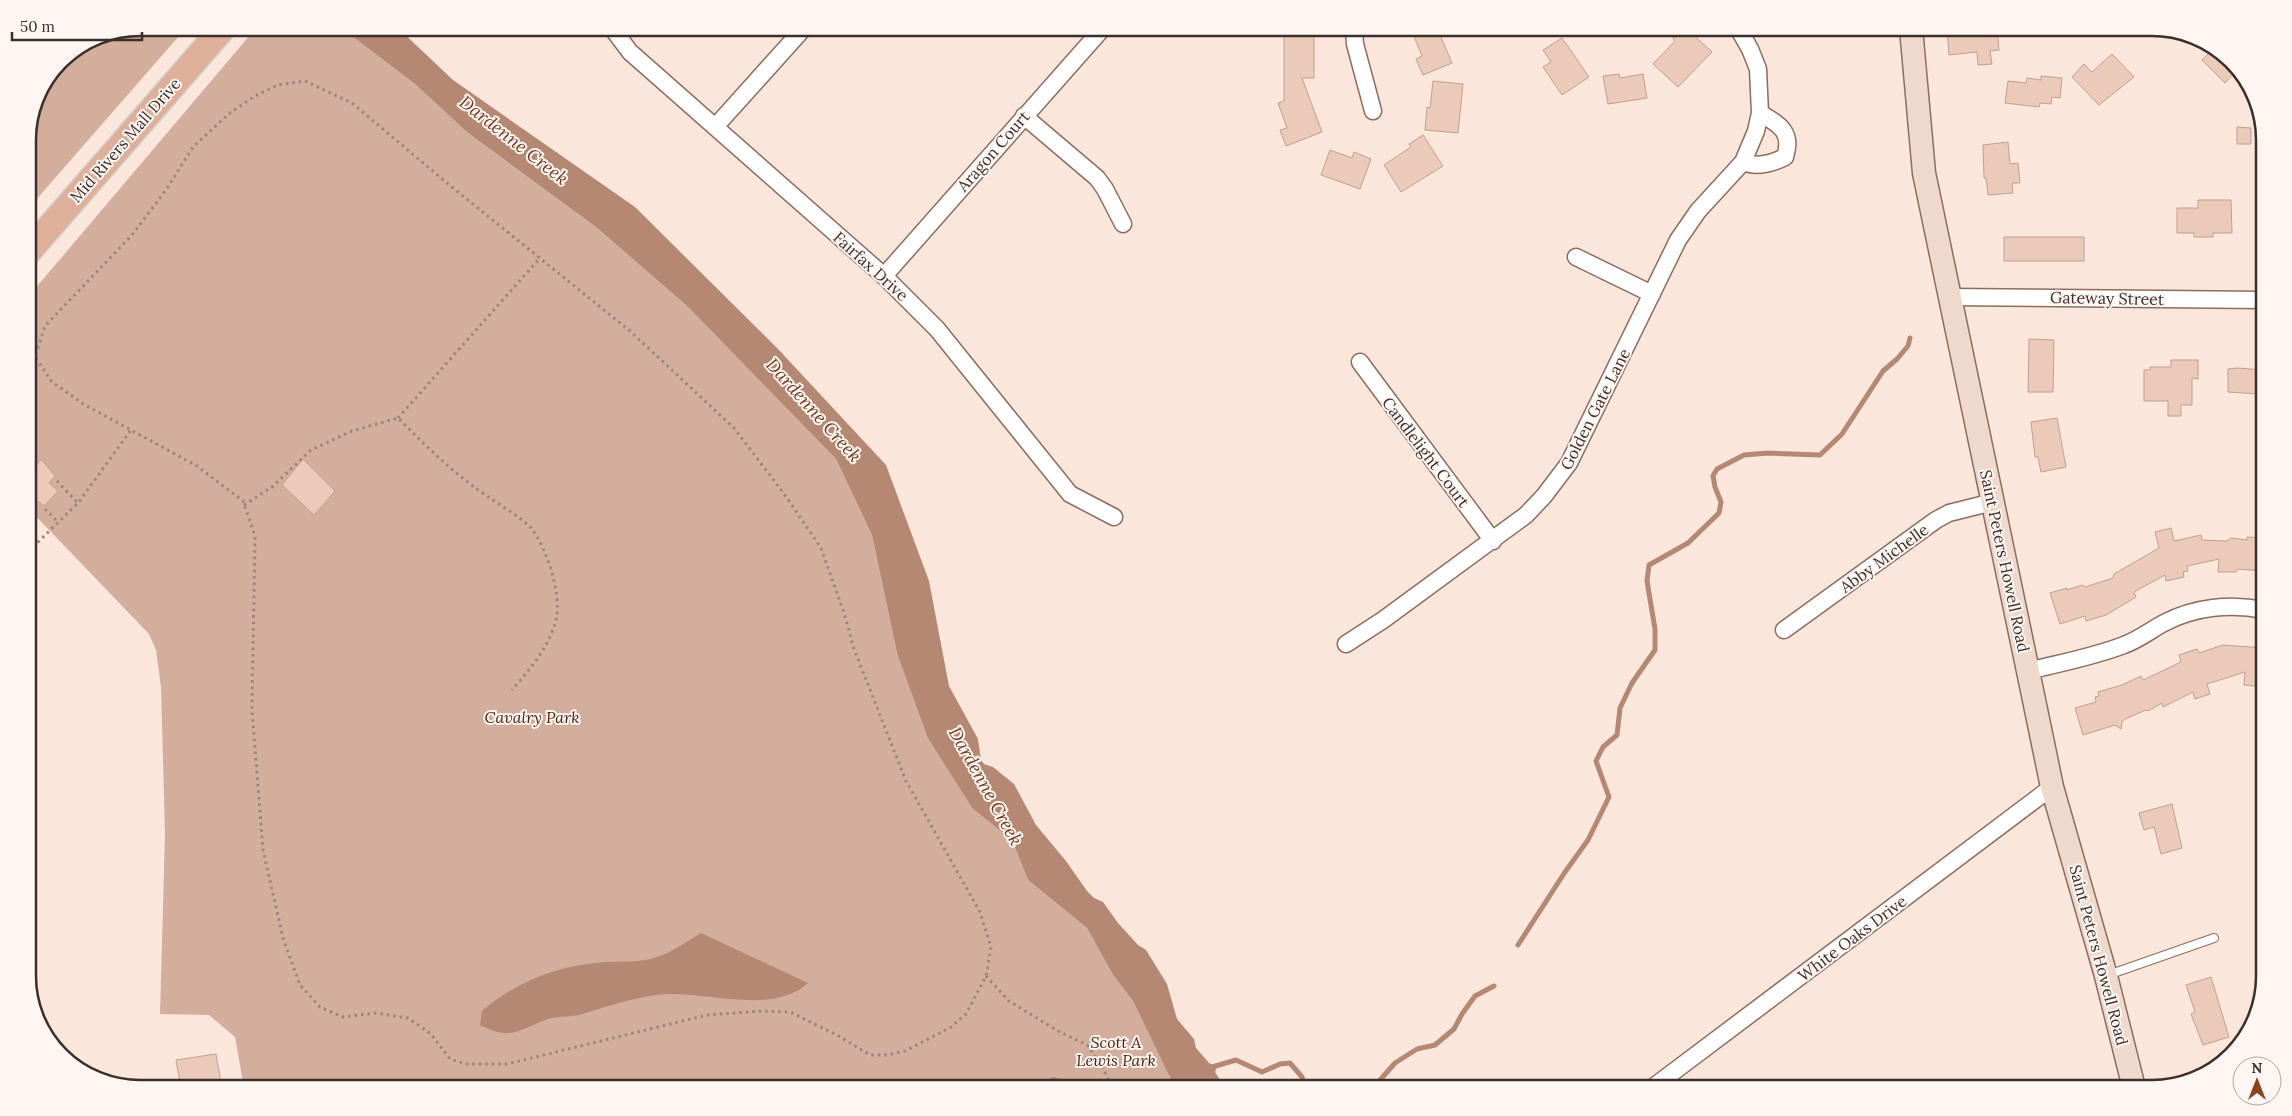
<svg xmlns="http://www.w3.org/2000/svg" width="2292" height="1116" viewBox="0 0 2292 1116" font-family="Lora,serif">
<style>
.green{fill:#d3ae9d}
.water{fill:#b48873}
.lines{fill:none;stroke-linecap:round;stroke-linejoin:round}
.stream{stroke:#b48873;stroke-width:5}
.building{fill:#eccab9;stroke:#c09f90}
.lane-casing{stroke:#8c6d5e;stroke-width:10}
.street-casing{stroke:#8c6d5e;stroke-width:19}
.secondary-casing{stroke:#8c6d5e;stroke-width:25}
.primary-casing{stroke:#d0cdcc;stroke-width:28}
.path{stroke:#97877f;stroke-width:3;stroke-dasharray:2.5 4;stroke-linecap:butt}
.lane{stroke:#fff;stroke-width:8}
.street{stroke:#fff;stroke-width:16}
.secondary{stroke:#efd8cc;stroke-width:22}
.primary{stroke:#dfb099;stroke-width:25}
.labels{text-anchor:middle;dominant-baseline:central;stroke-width:4;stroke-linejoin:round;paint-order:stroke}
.street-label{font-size:16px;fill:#3c2f29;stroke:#fef6f3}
.park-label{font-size:16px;font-style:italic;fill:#4d2209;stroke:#fef6f3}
.water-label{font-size:18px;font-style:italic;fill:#753b1c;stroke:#fef6f3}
.rim{fill:none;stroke:#3c2f29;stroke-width:2.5}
</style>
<rect width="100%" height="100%" fill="#fbe6dc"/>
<!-- green -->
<path class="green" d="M141,28H186L28,209V133L36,97L61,60L98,36Z
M256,28H343L415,84L468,133L596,227L687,306L836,459L872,535L897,653L973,809L1012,840L1028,880L1087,928L1113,975L1133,1001L1175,1088H244L235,1037L209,1015L160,1014L165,834L161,687L156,650L149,634L28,508V297Z"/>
<!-- water -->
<path class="water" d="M342,28H398L453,80L635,207L778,349L886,465L929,581L949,686L978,739L981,760L984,764L993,767L1014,784L1036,825L1066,861L1087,891L1094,898L1103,902L1118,923L1138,945L1146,950L1167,984L1177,1019L1194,1039L1196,1048L1209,1063L1217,1067L1215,1072L1225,1088H1175L1133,1001L1113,975L1087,928L1028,880L1012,840L973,809L928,738L897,653L872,535L836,459L687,306L596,227L468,133L415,84Z
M701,933L808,983C771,1017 702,989 656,995C628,999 606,1007 579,1015C569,1017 558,1016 548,1019C535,1023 519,1034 505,1033C496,1033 487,1028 480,1025L482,1011C519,980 557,966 604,962C620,961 638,963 654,958C671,953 686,942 701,933Z
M1053,1077L1072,1081L1085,1088H1028Z"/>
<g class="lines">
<!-- stream -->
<path class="stream" d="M1518,945L1565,872L1588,840L1609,797L1596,761L1603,747L1617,735L1620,708L1632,683L1655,650V629L1647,581L1649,565L1688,543L1719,513L1721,502L1715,487L1713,476L1717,469L1744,455L1768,453L1820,455L1842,434L1883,371L1897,359L1908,346L1910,338
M1212,1067L1236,1060L1262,1072L1280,1064L1290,1063L1302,1077L1306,1088
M1373,1088L1395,1063L1417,1049L1435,1045L1454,1029L1462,1014L1475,996L1494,986"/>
</g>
<!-- building -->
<path class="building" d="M1430,28H1437L1452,63L1423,75L1416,59L1422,56L1413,34Z
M1680,28H1686L1712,52L1678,87L1653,64L1675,41L1672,36Z
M1962,28H1997L1999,50L1990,51L1992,64L1978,65L1977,52L1949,55L1947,29Z
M1284,36H1314V78H1302L1322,132L1286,146L1280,130L1287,128L1278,103L1284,101Z
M1562,38L1589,77L1562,95L1543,67L1551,62L1543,50Z
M2213,49L2237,70L2225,83L2202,60Z
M2112,54L2134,77L2099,105L2072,77L2084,64L2092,72Z
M1619,74L1620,78L1643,74L1647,98L1608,104L1603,76Z
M2041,76L2062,78L2060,98L2052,97L2051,104L2040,103L2039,107L2005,103L2008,81L2026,83L2027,78L2041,80Z
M1433,81L1463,84L1458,133L1425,130L1427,107L1430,108Z
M2237,127L2251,128V144H2237Z
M1423,135L1443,166L1401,192L1384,165L1411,147L1409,144Z
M2008,142L2010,164L2018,163L2020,183H2012L2013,193L1988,195L1986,178H1984L1983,145Z
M1330,150L1352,158L1354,152L1371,159L1360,189L1321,175Z
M2198,200H2231L2232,233H2213V237H2194V233H2177V208H2198Z
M2004,237H2084V261H2004Z
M2029,339L2054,340L2053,392H2028Z
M2171,360H2198V379L2192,378V405H2181V416H2168V401H2144V370H2150V367H2171Z
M2237,368L2264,370V391L2258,390V394L2228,392V369Z
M2057,418L2066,467L2041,472L2038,457H2035L2031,422Z
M28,459L35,467L41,459L55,476L49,483L58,491L44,506L28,494Z
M303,459L335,491L314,515L282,485Z
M2171,528L2174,541L2201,535L2202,540L2227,541L2231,538L2247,540V537L2264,538L2263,571L2237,569L2236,572H2218L2219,559L2187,566L2188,571L2183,572L2184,577L2166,581L2165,575L2134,592L2136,597L2106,615L2086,621L2085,616L2060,624L2050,593L2067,588V590L2082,585L2085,587L2113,578L2114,574L2159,548L2155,532Z
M2223,645L2264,648V687L2244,685L2245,672L2207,684L2210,694L2195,699L2193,692L2163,707L2162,703L2148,711L2146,710L2125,719L2122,722L2121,729L2115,725L2083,735L2075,708L2096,702L2095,697L2099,696L2098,692L2122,685L2141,676L2143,680L2181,662L2179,655L2197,649L2199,653Z
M2172,804L2182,848L2161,854L2154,827L2144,830L2139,813Z
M2211,977L2229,1037L2203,1045L2191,1014L2195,1012L2186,985Z
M216,1054L222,1088H181L176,1060Z"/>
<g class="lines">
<defs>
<path id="lane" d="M2108,975L2214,938"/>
<path id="street" d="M612,28L630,52L884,276L937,329L1070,494L1114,517
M1354,28L1355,44L1373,111
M1024,116L1097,178L1105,189L1123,224
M715,127L804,28
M1743,162C1757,168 1771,164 1785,157C1793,132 1780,125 1760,113
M1576,257L1652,294
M884,276L1103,28
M1949,297L2264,300
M1360,362L1493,541
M1784,630L1936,520L1949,513L1993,502
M1346,644L1383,620L1526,515L1544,496L1569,463L1678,240L1698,211L1743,162L1756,131L1760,113L1758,69L1750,49L1738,28
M2028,671C2060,663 2093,657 2124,645C2138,640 2151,630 2164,623C2194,607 2231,603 2264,610
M1652,1088L2052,787"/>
<path id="secondary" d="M1911,28L1924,173L2028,671L2052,787L2106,976L2134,1088"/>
<path id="primary" d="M28,252L223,28"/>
</defs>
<!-- lane casing -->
<use href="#lane" class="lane-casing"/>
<!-- street casing -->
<use href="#street" class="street-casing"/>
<!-- secondary casing -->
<use href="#secondary" class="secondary-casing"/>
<!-- primary casing -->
<use href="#primary" class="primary-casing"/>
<!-- path -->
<path class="path" d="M305,81L352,103L447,183L630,331L734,428L785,495L821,548L844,613L854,649L906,781L980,912L991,947L986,976L966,1014L951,1027L905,1051L887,1055H870L837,1035L790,1012L763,1011L707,1015L507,1064H465L450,1059L431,1034L408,1018L376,1013L343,1017L320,1007L300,985L283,938L263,850L252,710L255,536L243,501L197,466L85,405L52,382L35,357L45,326L132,235L166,190L193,147L231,112L255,96L278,85Z
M28,357H35
M398,418L540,258
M57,481L78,503
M244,505L272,487L311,450L352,431L398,418C422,442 446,466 474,487C487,497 523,518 532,529C547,549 562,595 556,620C549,647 530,669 512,690
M45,509L58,522
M33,547L78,503L131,430
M986,976L1009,1001L1058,1031L1087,1045L1102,1066L1112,1088"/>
<!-- lane -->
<use href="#lane" class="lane"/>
<!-- street -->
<use href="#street" class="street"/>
<!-- secondary -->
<use href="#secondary" class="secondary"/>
<!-- primary -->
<use href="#primary" class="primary"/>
</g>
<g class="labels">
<!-- street labels -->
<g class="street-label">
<text transform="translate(125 140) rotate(-49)">Mid Rivers Mall Drive</text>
<text transform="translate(993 151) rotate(-49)">Aragon Court</text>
<text transform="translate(871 266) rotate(42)">Fairfax Drive</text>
<text transform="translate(2107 298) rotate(1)">Gateway Street</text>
<text transform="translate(1595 409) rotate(-63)">Golden Gate Lane</text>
<text transform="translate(1426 452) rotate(53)">Candlelight Court</text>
<text transform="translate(1884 558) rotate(-36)">Abby Michelle</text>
<text transform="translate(2005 561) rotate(78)">Saint Peters Howell Road</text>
<text transform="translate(1852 938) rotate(-37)">White Oaks Drive</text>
<text transform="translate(2099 955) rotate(75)">Saint Peters Howell Road</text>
</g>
<!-- park labels -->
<g class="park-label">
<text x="532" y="717">Cavalry Park</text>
<text x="1116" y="1042">Scott A<tspan x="1116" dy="18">Lewis Park</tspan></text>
</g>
<!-- water labels -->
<g class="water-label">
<text transform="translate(514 140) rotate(38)">Dardenne Creek</text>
<text transform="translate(814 410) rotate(48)">Dardenne Creek</text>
<text transform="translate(986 786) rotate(61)">Dardenne Creek</text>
</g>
</g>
<!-- crop -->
<path d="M0 0H2292V1116H0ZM140 36H2152A104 104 0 0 1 2256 140V976A104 104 0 0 1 2152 1080H140A104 104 0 0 1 36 976V140A104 104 0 0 1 140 36Z" fill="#fef6f3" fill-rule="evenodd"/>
<path class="rim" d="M140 36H2152A104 104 0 0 1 2256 140V976A104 104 0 0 1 2152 1080H140A104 104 0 0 1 36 976V140A104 104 0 0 1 140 36Z"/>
<!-- north arrow -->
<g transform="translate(2257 1081)"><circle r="24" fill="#fef6f3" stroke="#b0a6a2"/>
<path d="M0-4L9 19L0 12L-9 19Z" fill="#8a441d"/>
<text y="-8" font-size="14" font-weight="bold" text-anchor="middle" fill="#3c2f29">N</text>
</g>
<!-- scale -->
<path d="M12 32v8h130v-8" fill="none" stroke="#3c2f29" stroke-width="2.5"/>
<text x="20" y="32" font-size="15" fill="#3c2f29" stroke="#fef6f3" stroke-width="4" paint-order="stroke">50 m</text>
</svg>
